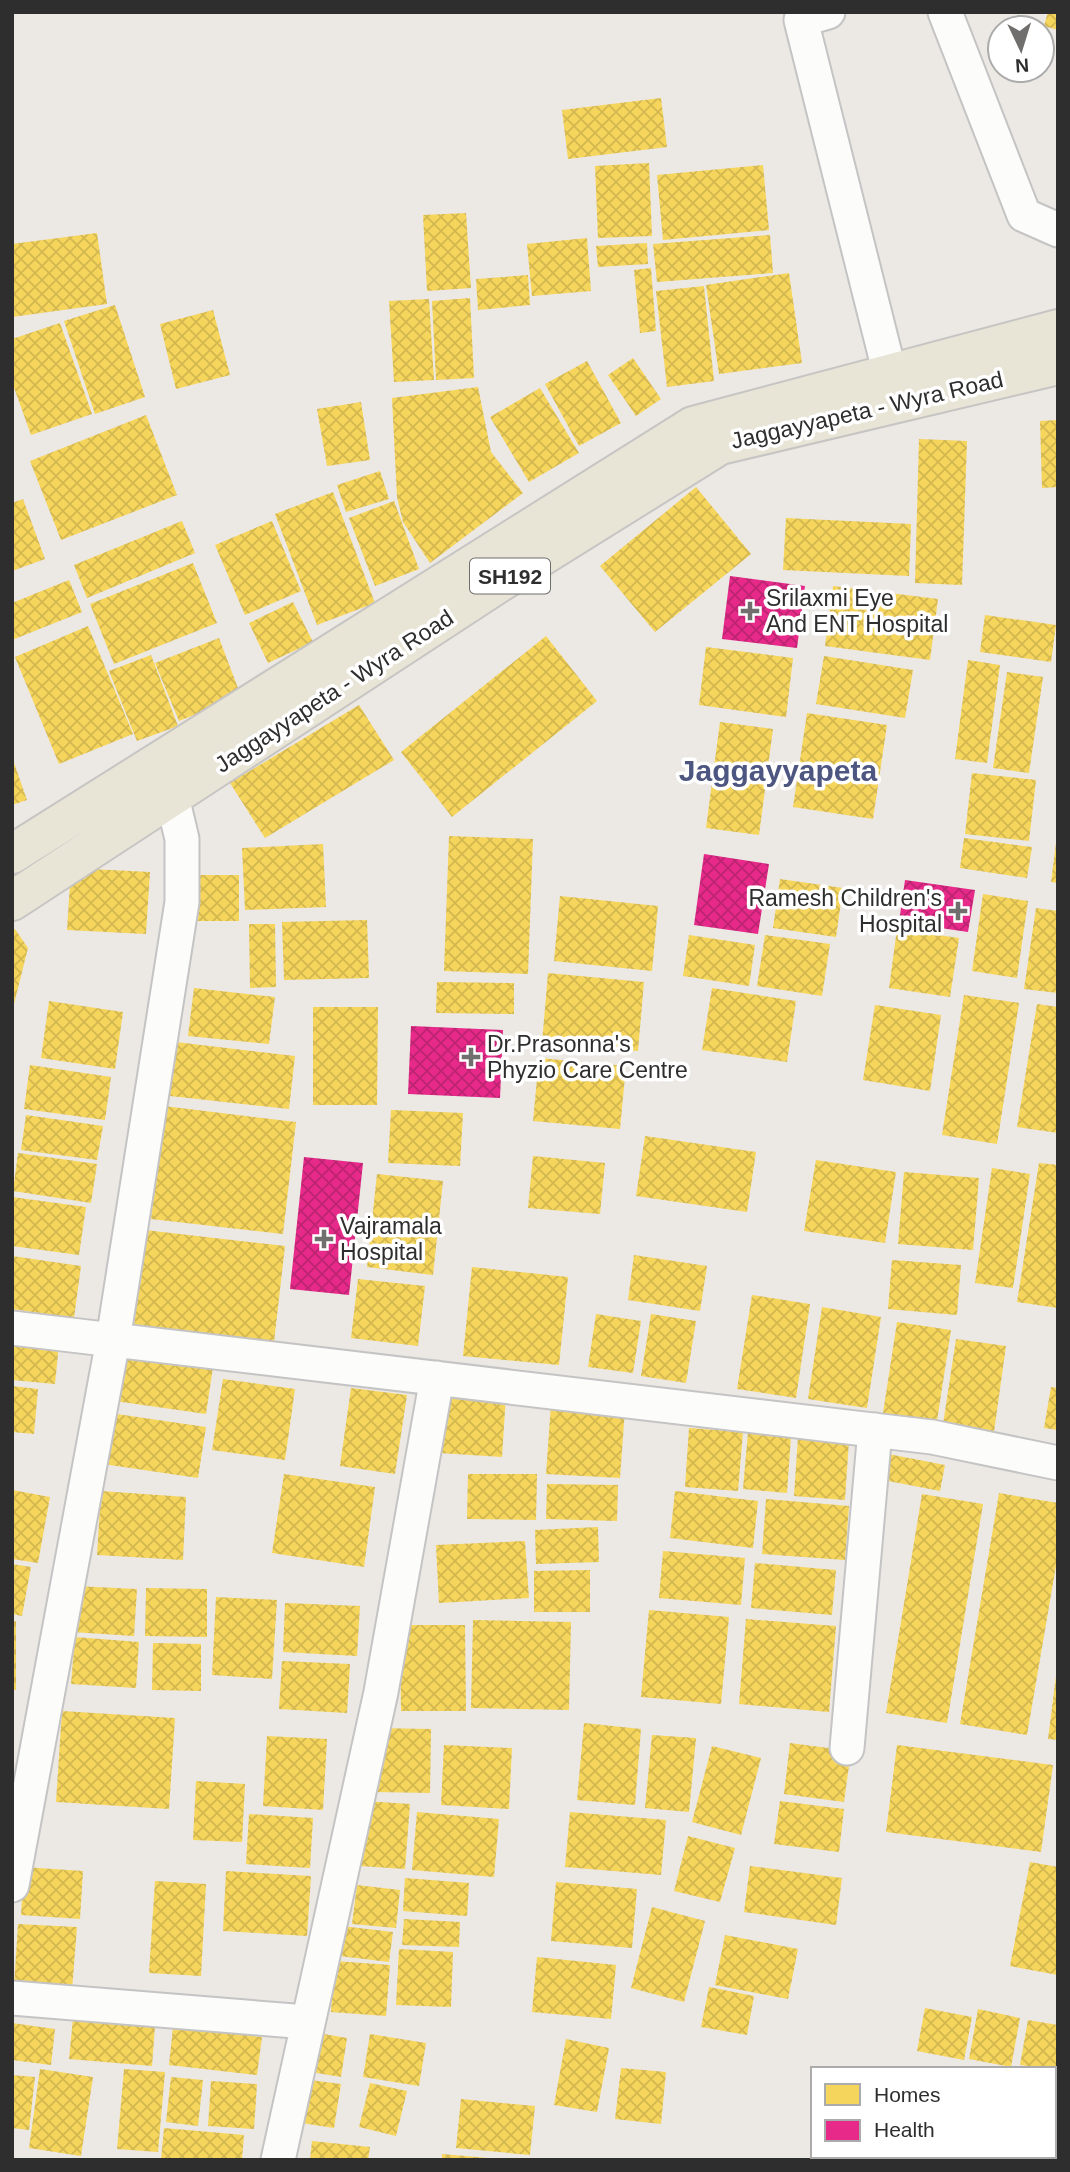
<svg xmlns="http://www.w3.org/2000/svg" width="1070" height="2172" viewBox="0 0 1070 2172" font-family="Helvetica,sans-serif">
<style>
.homes{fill:url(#homes-cross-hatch)}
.health{fill:url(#health-cross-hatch)}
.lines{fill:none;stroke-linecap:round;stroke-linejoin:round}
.minor-casing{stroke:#c5c4c5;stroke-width:37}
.major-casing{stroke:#c6c5c4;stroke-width:42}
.minor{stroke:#fcfcfb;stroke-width:33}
.major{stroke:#e8e4d6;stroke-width:38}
.poi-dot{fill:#706f6e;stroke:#fff;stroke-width:2.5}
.labels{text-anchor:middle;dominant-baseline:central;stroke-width:7;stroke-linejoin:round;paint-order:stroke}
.shield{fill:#fff;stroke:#6d6d6d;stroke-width:2}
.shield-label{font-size:21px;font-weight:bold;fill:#2e2e2e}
.street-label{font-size:23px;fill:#2e2e2e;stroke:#fff}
.poi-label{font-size:23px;fill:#2e2e2e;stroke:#fff;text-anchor:start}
.district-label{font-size:30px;font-weight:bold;fill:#4d5680;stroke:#fff}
</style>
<defs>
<pattern id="homes-cross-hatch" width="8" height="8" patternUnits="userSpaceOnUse" patternTransform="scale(1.75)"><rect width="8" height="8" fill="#f6d55c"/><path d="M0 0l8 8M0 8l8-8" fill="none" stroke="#d3b750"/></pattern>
<pattern id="health-cross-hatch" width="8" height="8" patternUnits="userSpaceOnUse" patternTransform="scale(1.75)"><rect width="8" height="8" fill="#e7298a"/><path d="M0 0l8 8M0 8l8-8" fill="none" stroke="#bc2471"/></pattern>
</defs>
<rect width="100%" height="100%" fill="#ece8e4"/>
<!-- homes -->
<path class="homes" d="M1048,12H1058V30L1044,26Z
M661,98L667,147L568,159L562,110Z
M649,163L652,236L598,238L595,166Z
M763,165L769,230L663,240L657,175Z
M466,213L471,288L427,291L423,215Z
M97,233L107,304L12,317V244Z
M770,235L773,273L657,282L653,244Z
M587,238L591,291L532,296L527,244Z
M647,243L648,264L598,267L596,246Z
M651,268L656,331L640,333L634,270Z
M789,273L802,363L719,374L706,285Z
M528,275L530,305L478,310L476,279Z
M704,286L714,381L667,387L656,291Z
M470,298L474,378L436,380L432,301Z
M429,299L434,380L394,382L389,301Z
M115,305L145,397L95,414L64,321Z
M213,310L230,375L176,389L160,324Z
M60,323L92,414L31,435L12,382V339Z
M633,358L661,399L636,416L608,375Z
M587,361L621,423L579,446L545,384Z
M478,387L491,452L523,493L430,563L403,522L397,497L392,398Z
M540,388L579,453L529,482L490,417Z
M361,402L370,460L327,466L317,409Z
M146,415L177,495L61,540L30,461Z
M1058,420V487L1042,488L1040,421Z
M919,439L967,441L962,585L915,583Z
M380,471L389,499L346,512L337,485Z
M696,487L751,554L655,632L600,566Z
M333,492L375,603L317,625L275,514Z
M23,499L45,559L12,571V503Z
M394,501L419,569L375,586L349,518Z
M786,518L911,524L909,576L783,570Z
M182,521L195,553L87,598L74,565Z
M272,521L301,591L245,615L215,545Z
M193,563L217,623L114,664L90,604Z
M69,580L82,612L12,640V603Z
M833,586L938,599L930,660L825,646Z
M293,602L313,642L268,663L249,623Z
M985,615L1056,625L1051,662L980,652Z
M88,626L133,734L59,764L15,657Z
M546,636L597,701L452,817L401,752Z
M219,638L241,696L179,721L155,663Z
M706,647L793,658L786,717L699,705Z
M151,655L178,726L137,741L109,671Z
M824,656L913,670L905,718L816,704Z
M968,660L1000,665L987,763L955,759Z
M1007,672L1043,677L1029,773L993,768Z
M359,705L394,760L265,838L230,783Z
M807,713L887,725L873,819L793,807Z
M720,722L773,729L759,835L706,828Z
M12,757L27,800L12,805Z
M972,773L1036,780L1029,841L965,834Z
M449,836L533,839L528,974L444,971Z
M964,838L1032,847L1027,878L960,868Z
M1056,843H1058V883L1051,882Z
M323,844L326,907L245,910L242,848Z
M71,868L150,872L146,934L67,930Z
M189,875H239V921H189Z
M780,879L843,888L836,937L773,928Z
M983,894L1028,901L1017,978L972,971Z
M560,896L658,906L652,971L554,961Z
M1036,908L1058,911V993L1024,989Z
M367,920L369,978L284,980L282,922Z
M249,924H275L276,987L250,988Z
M15,929L28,948L13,1008L12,931Z
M897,929L959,938L950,997L889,988Z
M689,935L755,945L749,986L683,976Z
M765,935L830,944L822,996L757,986Z
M548,973L644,982L638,1051L542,1043Z
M437,982L514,983V1014L436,1013Z
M194,988L275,997L269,1044L188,1036Z
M712,988L796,1001L787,1062L702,1050Z
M964,995L1019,1003L997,1144L942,1135Z
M49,1001L123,1012L115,1069L41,1058Z
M1037,1004L1058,1007V1133L1017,1127Z
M875,1005L941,1015L930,1091L863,1080Z
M313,1007H378L377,1105H313Z
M176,1042L295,1056L289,1109L170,1096Z
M539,1058L626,1066L620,1129L533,1121Z
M30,1065L111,1077L105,1120L24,1109Z
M164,1106L296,1122L283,1234L151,1219Z
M391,1110L463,1113L460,1166L388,1163Z
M26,1115L103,1126L97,1160L21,1150Z
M645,1136L756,1152L747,1212L636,1196Z
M18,1153L97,1164L91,1203L13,1191Z
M533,1156L605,1163L600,1214L528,1208Z
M816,1160L896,1172L885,1243L804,1231Z
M1039,1163L1058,1165V1308L1017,1302Z
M992,1168L1030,1174L1013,1288L975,1283Z
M904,1172L979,1178L973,1250L898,1244Z
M377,1174L443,1181L433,1275L367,1267Z
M12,1197L86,1207L79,1255L12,1246Z
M145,1230L285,1246L274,1342L134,1326Z
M634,1255L707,1266L700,1311L628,1300Z
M12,1256L81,1266L74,1318L12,1309Z
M892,1260L961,1265L957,1315L888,1309Z
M472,1267L568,1277L559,1365L463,1356Z
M358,1279L425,1286L418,1346L351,1338Z
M752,1295L810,1304L796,1398L737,1389Z
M822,1307L881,1317L867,1408L808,1399Z
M596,1314L641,1321L633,1373L588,1367Z
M651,1314L696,1321L686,1383L641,1376Z
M897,1322L951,1330L937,1421L883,1413Z
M12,1339L59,1344L55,1384L12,1380Z
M956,1339L1006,1346L993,1439L942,1431Z
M115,1353L213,1367L206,1414L108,1400Z
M223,1379L295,1389L285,1460L212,1450Z
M12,1386L38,1389L34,1434L12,1432Z
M1051,1387L1058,1388V1430L1044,1428Z
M351,1388L407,1395L395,1474L340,1466Z
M444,1391L506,1395L502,1457L439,1453Z
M551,1404L625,1409L620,1478L546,1474Z
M110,1413L206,1427L198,1478L103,1464Z
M689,1428L743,1432L738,1491L685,1487Z
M748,1432L791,1436L787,1493L743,1489Z
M798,1437L849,1440L845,1500L794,1496Z
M883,1453L945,1465L940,1491L878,1479Z
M284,1474L375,1487L364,1567L272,1553Z
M468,1474H537L536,1520L467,1519Z
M547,1484L618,1485L617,1521L546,1519Z
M12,1490L50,1497L38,1563L12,1559Z
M101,1491L186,1497L183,1560L97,1555Z
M675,1491L758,1501L753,1548L670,1538Z
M999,1493L1058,1503V1554L1027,1735L960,1724Z
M922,1494L983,1504L947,1723L886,1713Z
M766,1499L849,1506L845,1560L762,1554Z
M598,1527L599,1562L536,1564L535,1530Z
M525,1541L529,1598L439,1603L436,1545Z
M663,1551L745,1558L741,1605L659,1598Z
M755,1563L836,1570L832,1615L751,1608Z
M12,1564L31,1567L22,1616L12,1614Z
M590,1570V1612H534V1571Z
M75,1586L137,1589L134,1636L72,1632Z
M146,1588L207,1589V1637L145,1636Z
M216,1597L277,1600L272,1679L212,1675Z
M285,1603L360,1606L357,1656L283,1652Z
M649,1610L729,1617L721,1704L641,1697Z
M746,1619L836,1626L829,1712L739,1704Z
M473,1620L571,1622L569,1710L471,1708Z
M12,1621H16V1690H12Z
M400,1625H465L466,1711H401Z
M75,1637L139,1642L136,1688L71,1684Z
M153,1643L201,1644V1691L152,1690Z
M282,1661L350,1664L347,1713L279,1709Z
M1056,1676H1058V1740L1048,1739Z
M62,1711L175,1718L169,1809L56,1802Z
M584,1723L641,1729L635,1805L577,1800Z
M376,1728L431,1729L430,1793L375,1792Z
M652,1735L696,1738L689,1812L645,1808Z
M267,1736L327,1739L323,1810L263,1806Z
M790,1743L851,1751L844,1802L784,1794Z
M444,1745L512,1748L509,1809L441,1805Z
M897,1745L1053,1765L1041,1852L886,1832Z
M712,1746L761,1758L741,1835L692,1822Z
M196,1781L245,1784L242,1842L193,1840Z
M365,1801L410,1804L405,1869L360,1866Z
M780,1801L844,1809L839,1852L774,1844Z
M417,1812L499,1819L494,1877L412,1870Z
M570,1812L666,1820L661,1875L565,1867Z
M249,1814L313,1818L310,1868L246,1864Z
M688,1836L735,1848L720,1902L674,1891Z
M1030,1862L1058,1867V1975L1010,1966Z
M750,1866L842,1878L836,1925L744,1912Z
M24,1867L83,1871L80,1919L21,1915Z
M226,1871L311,1876L307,1936L223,1931Z
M405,1878L469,1883L467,1916L403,1911Z
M155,1881L206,1884L201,1976L149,1973Z
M556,1882L637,1889L632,1948L551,1941Z
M357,1885L400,1890L396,1928L352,1924Z
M652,1907L705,1921L684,2002L631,1988Z
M404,1919L460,1922L459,1947L402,1945Z
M18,1924L77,1927L72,1990L14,1986Z
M342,1926L393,1932L389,1962L339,1956Z
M725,1935L798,1949L788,1999L715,1985Z
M399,1949L453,1952L451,2007L396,2005Z
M537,1957L616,1965L611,2019L532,2012Z
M335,1961L390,1965L386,2016L331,2012Z
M709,1987L754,1996L747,2035L701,2027Z
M925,2008L972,2017L964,2060L917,2051Z
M978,2009L1020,2018L1011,2067L969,2059Z
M73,2018L155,2026L152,2066L69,2059Z
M1028,2020L1058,2025V2072H1054V2069L1020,2065Z
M12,2023L55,2029L51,2065L12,2060Z
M173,2027L262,2037L257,2075L169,2065Z
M312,2032L347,2038L341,2077L305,2071Z
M370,2034L426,2043L419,2086L363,2077Z
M566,2039L609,2048L597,2112L554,2105Z
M621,2068L666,2072L661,2124L615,2119Z
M40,2069L93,2077L81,2156L29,2148Z
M124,2069L165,2072L158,2152L117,2149Z
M12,2075L35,2077L29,2130L12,2128Z
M171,2077L203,2080L198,2126L166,2122Z
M302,2079L341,2084L334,2128L295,2122Z
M211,2081L257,2084L254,2129L208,2126Z
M370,2083L407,2091L396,2136L359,2127Z
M461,2099L535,2106L530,2155L456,2148Z
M164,2128L244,2135L242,2160H161Z
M312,2141L370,2147L368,2160H310Z
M442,2154L488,2158V2160H442Z
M933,2156H1034L1033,2160H932Z"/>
<!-- health -->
<path class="health" d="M730,576L805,586L797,648L722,639Z
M704,854L769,864L758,934L694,925Z
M905,880L975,890L968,932L899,922Z
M411,1026L503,1030L500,1098L408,1094Z
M304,1157L363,1163L349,1295L290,1289Z"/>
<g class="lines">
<defs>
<path id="minor" d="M828,12L801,20L896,398
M945,12L1024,215L1058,230
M12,1328L932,1437L1058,1463
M847,1748L875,1430
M12,1885L113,1340L182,902V839L172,797
M12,1998L307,2022
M278,2160L381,1692L437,1378"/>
<path id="major" d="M12,854L693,426L1058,329
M12,901L497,584L720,445L1058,365"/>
</defs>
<!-- minor casing -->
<use href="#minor" class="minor-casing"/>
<!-- major casing -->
<use href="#major" class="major-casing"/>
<!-- minor -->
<use href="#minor" class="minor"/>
<!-- major -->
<use href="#major" class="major"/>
</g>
<!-- markers -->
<g class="poi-dot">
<path d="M746.5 600.5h7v7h7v7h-7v7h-7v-7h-7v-7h7z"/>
<path d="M954.5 900.5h7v7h7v7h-7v7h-7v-7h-7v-7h7z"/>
<path d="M467.5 1046.5h7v7h7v7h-7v7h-7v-7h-7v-7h7z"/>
<path d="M320.5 1228.5h7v7h7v7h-7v7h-7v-7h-7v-7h7z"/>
</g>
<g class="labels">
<!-- shield labels -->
<rect class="shield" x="470" y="558.5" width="80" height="35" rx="5"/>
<g class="shield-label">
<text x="510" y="576">SH192</text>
</g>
<!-- street labels -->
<g class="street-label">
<text transform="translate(867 410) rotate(-13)">Jaggayyapeta - Wyra Road</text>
<text transform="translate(334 691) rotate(-33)">Jaggayyapeta - Wyra Road</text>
</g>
<!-- poi labels -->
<g class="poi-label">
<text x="766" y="598">Srilaxmi Eye<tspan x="766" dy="26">And ENT Hospital</tspan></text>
<text x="942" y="898" text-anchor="end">Ramesh Children's<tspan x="942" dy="26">Hospital</tspan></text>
<text x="487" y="1044">Dr.Prasonna's<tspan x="487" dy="26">Phyzio Care Centre</tspan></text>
<text x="340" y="1226">Vajramala<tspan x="340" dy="26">Hospital</tspan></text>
</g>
<!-- district labels -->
<g class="district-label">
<text x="778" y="770">Jaggayyapeta</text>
</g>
</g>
<!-- border -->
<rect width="1070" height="2172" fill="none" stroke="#2e2e2e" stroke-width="28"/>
<!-- legend -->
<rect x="811" y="2067" width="245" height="91" fill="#ffffff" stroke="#ababab" stroke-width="2"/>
<rect x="825" y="2084" width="35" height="21" fill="#f6d55c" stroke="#ababab" stroke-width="2"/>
<text x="874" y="2102" font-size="21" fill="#2e2e2e">Homes</text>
<rect x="825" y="2120" width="35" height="21" fill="#e7298a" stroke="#ababab" stroke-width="2"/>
<text x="874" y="2137" font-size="21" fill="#2e2e2e">Health</text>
<!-- north arrow -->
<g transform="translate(1021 49) rotate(176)"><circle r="33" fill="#ffffff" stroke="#ababab" stroke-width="2"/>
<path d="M0-5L12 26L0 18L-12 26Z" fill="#706f6e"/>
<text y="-10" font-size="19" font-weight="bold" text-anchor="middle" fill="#2e2e2e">N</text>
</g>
</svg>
